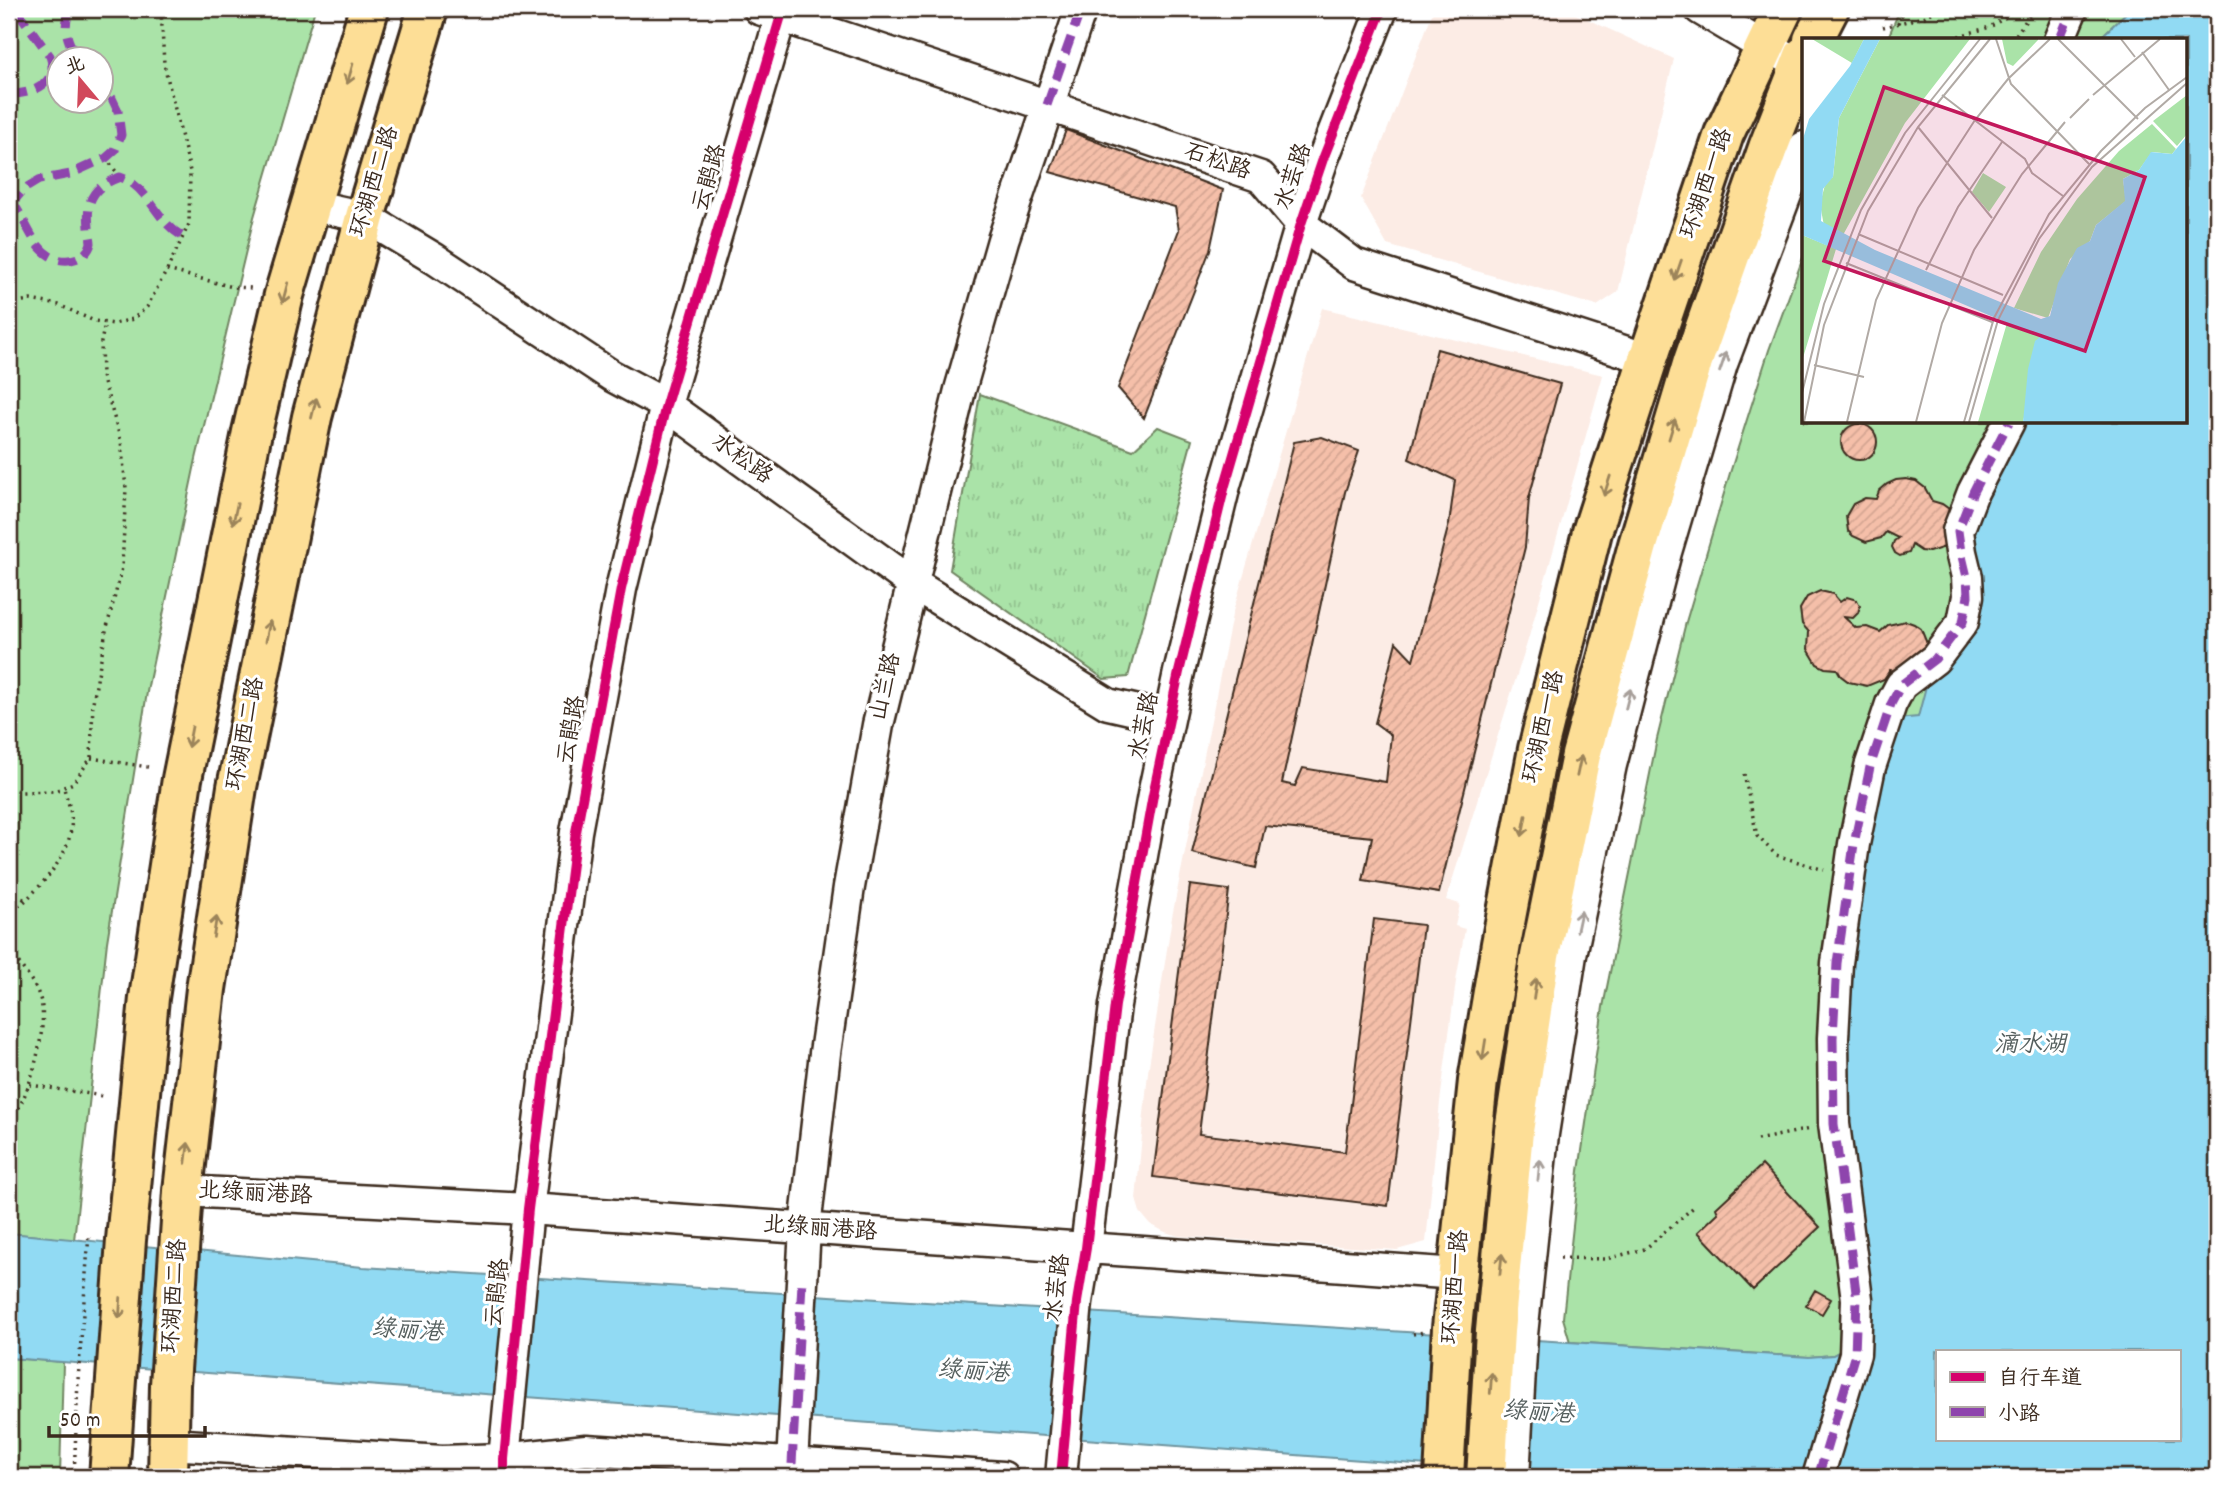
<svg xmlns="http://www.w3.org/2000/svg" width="2226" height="1486" viewBox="0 0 2226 1486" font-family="Dekko,'LXGW WenKai TC',sans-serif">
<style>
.built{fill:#fcece5}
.grass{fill:url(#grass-tufts);stroke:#728663;stroke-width:2}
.park{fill:#aae3a8;stroke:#728663;stroke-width:2;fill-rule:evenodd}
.water{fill:#91daf3;stroke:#6f949e;stroke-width:2;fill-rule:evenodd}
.building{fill:url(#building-hatch);stroke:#3b2a1e;stroke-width:2}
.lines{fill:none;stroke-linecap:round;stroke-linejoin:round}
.minor-casing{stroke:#3b2a1e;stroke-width:35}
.major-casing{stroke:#3b2a1e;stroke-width:44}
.path{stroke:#3b2a1e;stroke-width:3.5;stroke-dasharray:2 5;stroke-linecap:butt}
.minor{stroke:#fff;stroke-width:30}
.major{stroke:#fdde96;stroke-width:38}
.quiet{stroke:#8e44ad;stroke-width:9;stroke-dasharray:18 9;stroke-linecap:butt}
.cycleway-casing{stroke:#fff;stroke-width:15}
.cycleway{stroke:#d6006c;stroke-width:10}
.oneway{stroke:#9c845a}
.oneway2{stroke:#a79f9a}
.labels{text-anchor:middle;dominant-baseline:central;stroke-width:6;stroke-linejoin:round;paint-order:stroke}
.street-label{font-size:23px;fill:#3b2a1e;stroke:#fff}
.water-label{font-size:24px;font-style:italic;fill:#555f5e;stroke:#fff}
.inset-road{fill:none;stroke:#b1aaa5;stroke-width:2}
.view{fill:#c2185b;fill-opacity:0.15;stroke:#c2185b;stroke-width:3.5}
.inset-edge{fill:none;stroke:#3b2a1e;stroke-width:3.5}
</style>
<defs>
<pattern id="grass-tufts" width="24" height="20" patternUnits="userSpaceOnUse" patternTransform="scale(1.75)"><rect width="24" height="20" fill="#aae3a8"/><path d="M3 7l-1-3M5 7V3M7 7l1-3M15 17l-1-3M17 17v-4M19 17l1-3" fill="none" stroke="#93c390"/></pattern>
<pattern id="building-hatch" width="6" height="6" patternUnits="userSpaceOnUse" patternTransform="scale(1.75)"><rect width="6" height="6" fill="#f5bfa9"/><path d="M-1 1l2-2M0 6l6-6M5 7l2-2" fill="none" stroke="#d3a491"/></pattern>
</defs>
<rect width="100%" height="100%" fill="#fff"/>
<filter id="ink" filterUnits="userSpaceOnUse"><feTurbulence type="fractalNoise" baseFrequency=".0143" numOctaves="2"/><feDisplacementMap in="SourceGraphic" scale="14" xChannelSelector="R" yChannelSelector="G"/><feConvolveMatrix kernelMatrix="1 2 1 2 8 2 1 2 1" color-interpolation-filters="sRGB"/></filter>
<g filter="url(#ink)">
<!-- built -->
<path class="built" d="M1434,9H1565L1674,59L1618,292L1597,306L1387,245L1361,198Z
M1322,308L1603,375L1528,640L1446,900L1460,904L1455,926L1465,929L1456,981L1440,1102L1426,1242L1397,1250L1179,1236L1165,1232L1150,1224L1140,1212L1136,1199L1148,1072L1172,917L1232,615Z"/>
<!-- grass -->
<path class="grass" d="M980,394L1133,450L1158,427L1192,440L1128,677L1104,679L950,570Z"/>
<!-- park -->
<path class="park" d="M9,9H315L254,217L196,459L148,686L107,942L74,1240L9,1233ZM60,60H102V102H60Z
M1900,9H2130L2098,40H1887Z
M1804,255V422H2024L1984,498L1969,535L1982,576L1983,602L1972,632L1962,650L1947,663L1851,1345L1833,1355L1809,1357L1570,1342L1563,1318L1579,1171L1603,1007L1657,739L1686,622L1730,473L1769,350Z
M9,1358L63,1362L60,1477H9Z"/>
<!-- water -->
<path class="water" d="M2130,9H2217V1477H1587L9,1358V1233L363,1267L1809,1357L1833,1355L1851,1345L1845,1124L1848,960L1869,820L1897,719L1918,717L1929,675L1947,663L1962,650L1972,632L1983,602L1982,576L1969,535L1984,498L2024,422H2186V40H2098ZM1937,1351H2179V1439H1937Z"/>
<!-- building -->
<path class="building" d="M1066,130L1223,190L1210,250L1144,418L1118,388L1179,230L1175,207L1050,172Z
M1437,349L1560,384L1529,498L1525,547L1439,893L1363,881L1372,837L1265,826L1256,868L1192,853L1294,442L1322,437L1359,451L1345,492L1282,783L1295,786L1303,768L1386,782L1391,735L1375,723L1396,642L1413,660L1449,524L1455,480L1409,459Z
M1841 442a18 18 0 1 1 36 0a18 18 0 1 1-36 0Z
M1906,479L1916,481L1925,488L1932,501L1942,504L1949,509L1954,517L1950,542L1945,547L1929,552L1921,551L1912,545L1909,553L1900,556L1895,553L1892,547L1894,541L1898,538L1886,532L1881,538L1866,542L1853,536L1848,531L1846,516L1853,504L1865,498L1876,499L1879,491L1887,484L1896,480Z
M1820,591L1833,594L1840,602L1847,597L1857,600L1860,606L1858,613L1853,618L1844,617L1856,628L1867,627L1880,632L1888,625L1906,621L1914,624L1921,629L1928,646L1901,673L1890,670L1884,679L1867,686L1849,682L1841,676L1837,669L1825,668L1817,664L1808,649L1809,632L1802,624L1800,609L1807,597Z
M1190,885L1229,890L1199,1134L1345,1152L1374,919L1423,925L1388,1206L1153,1177Z
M1762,1165L1820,1227L1753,1290L1698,1232L1718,1213L1716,1208Z
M1815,1290L1831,1299L1822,1314L1806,1305Z"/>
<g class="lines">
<defs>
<path id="minor" d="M759,9L1261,177L1301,224L1354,264L1648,359
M1700,9L1764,47L1785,56
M2059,40L2072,9
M310,205L365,217L435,259L612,376L666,405L912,583L1108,704L1169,718
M183,1191L528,1209L1458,1274
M169,1444L442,1461L504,1459L586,1450L1003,1477
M792,1464L805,1228L825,1053L849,887L878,725L960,390L1003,240L1081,9
M504,1477V1459L528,1209L576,832L621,589L666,405L783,9
M1061,1477L1077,1302L1086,1248L1115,1005L1153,795L1179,672L1225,485L1301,224L1323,159L1382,9
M1514,1477L1522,1335L1543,1134L1571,955L1611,765L1666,552L1722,364L1804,147
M1818,1477L1855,1354L1857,1299L1834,1124L1833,1038L1837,963L1854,844L1870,767L1891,704L1901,685L1935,659L1963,622L1968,596L1967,577L1961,552L1958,531L1973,492L2009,422"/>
<path id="major" d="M1813,40L1829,9
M109,1477L126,1240L149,998L182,779L252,432L284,295L369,9
M168,1477L170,1385L183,1191L206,989L237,787L312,417L365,217L428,9
M1444,1477L1452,1328L1478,1081L1501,944L1538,749L1592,532L1648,359L1724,134L1783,9
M1486,1477L1495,1331L1514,1131L1540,956L1581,755L1638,545L1693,361L1768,148L1804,56"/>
</defs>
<!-- minor casing -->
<use href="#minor" class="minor-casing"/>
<!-- major casing -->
<use href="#major" class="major-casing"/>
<!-- path -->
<path class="path" d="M1898,23L1904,9
M1883,27L1924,17L1939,9
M1945,40L1990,27L2018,9
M2012,40L2034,9
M106,158L120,177
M167,270L233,287L252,288
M9,303L30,300L59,305L94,321L114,324L133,319L147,307L167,270L189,224L190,171L164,64L161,9
M91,758L148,767
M1744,774L1757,836L1776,855L1824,870
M9,788L22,792L55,791L73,783L91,758L93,702L106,631L122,568L126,488L121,441L102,376L101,342L105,323
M9,894L27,900
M9,916C13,908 23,904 29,897C50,876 75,847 71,815C70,806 66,797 64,788
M9,944C16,965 36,980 41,1002C48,1028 29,1102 9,1121
M30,1085L103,1096
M1757,1140L1810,1129
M1560,1258L1606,1259L1645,1249L1696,1205
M1413,1334L1424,1332
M74,1477L78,1380L89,1234"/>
<!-- minor -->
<use href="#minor" class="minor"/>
<!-- major -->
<use href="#major" class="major"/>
<!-- quiet -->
<path class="quiet" d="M71,9C61,28 68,43 79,60
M2059,40L2072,9
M9,94C32,95 60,83 50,56L16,9
M1047,105L1081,9
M9,199C25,215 30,244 50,256C63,264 87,261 91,243C91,239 89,232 89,227C86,199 93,187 120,177C150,187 156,223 184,237
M9,207L24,189L39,180L70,174L106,158L115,150L121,135L118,111L109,92L102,84
M792,1464L802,1283
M1818,1477L1855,1354L1857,1299L1834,1124L1833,1038L1837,963L1854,844L1870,767L1891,704L1901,685L1935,659L1963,622L1968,596L1967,577L1961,552L1958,531L1973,492L2009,422"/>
<defs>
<path id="cycleway" d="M504,1477V1459L528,1209L576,832L621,589L666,405L783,9
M1061,1477L1077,1302L1086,1248L1115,1005L1153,795L1179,672L1225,485L1301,224L1323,159L1382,9"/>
</defs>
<!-- cycleway casing -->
<use href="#cycleway" class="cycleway-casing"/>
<!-- cycleway -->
<use href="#cycleway" class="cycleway"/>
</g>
<!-- one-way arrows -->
<defs><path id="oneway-shaft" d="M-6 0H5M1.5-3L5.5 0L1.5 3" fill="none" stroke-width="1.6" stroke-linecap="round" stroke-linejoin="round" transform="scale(1.75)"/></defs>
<g class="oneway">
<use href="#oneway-shaft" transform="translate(350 74) rotate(106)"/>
<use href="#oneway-shaft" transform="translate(1678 270) rotate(109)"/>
<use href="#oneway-shaft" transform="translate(285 293) rotate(105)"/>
<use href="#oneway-shaft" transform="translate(314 408) rotate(-76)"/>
<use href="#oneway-shaft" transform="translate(1672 429) rotate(-73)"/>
<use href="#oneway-shaft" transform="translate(1607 486) rotate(108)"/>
<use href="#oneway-shaft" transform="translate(235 514) rotate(102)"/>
<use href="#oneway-shaft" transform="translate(268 631) rotate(-79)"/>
<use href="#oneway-shaft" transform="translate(190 737) rotate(101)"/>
<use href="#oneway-shaft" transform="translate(1579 766) rotate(-78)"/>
<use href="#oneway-shaft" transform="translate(1524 826) rotate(101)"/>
<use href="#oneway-shaft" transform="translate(215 927) rotate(-81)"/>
<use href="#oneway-shaft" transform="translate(1535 989) rotate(-82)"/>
<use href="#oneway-shaft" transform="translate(1484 1050) rotate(99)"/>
<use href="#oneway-shaft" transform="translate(187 1153) rotate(-83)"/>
<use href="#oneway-shaft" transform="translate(1501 1264) rotate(-84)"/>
<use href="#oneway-shaft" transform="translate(120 1308) rotate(94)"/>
<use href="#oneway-shaft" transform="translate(1491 1383) rotate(-86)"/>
</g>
<g class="oneway2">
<use href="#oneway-shaft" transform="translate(1723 362) rotate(-71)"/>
<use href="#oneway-shaft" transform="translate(1628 699) rotate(-76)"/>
<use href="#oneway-shaft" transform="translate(1579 921) rotate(-78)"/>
<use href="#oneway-shaft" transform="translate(1539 1170) rotate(-84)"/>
</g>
</g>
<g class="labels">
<!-- street labels -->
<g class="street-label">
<text transform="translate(1217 163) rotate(19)">石松路</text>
<text transform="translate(1295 177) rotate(-71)">水芸路</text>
<text transform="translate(711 178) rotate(-74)">云鹃路</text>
<text transform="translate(376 182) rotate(-73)">环湖西二路</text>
<text transform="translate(1708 184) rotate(-71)">环湖西一路</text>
<text transform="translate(741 460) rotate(36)">水松路</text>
<text transform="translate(887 687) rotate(-77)">山兰路</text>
<text transform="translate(1146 726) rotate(-78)">水芸路</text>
<text transform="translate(1545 727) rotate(-77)">环湖西一路</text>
<text transform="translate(573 730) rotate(-80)">云鹃路</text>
<text transform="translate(247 734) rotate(-79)">环湖西二路</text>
<text transform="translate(255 1195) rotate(3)">北绿丽港路</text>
<text transform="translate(820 1230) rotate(4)">北绿丽港路</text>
<text transform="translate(1457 1287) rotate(-85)">环湖西一路</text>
<text transform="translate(1059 1288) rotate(-82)">水芸路</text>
<text transform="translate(499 1293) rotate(-84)">云鹃路</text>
<text transform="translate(176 1296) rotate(-86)">环湖西二路</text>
</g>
<!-- water labels -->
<g class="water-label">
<text x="2030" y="1046">滴水湖</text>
<text transform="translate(407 1332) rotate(4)">绿丽港</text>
<text transform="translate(973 1373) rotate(4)">绿丽港</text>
<text transform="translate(1538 1414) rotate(4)">绿丽港</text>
</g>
</g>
<!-- overview -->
<g transform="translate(1802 38)">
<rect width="385" height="385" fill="#fff"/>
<path d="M200,1H236V2L211,28L205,25ZM181,135L204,149L187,174L170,154Z" fill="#aae3a8"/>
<path d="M10,1H62L50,25ZM78,1H168L103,85L41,197L22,188L18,166L24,143L31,139L37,80ZM385,57V96L375,108L351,83ZM350,86L374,111L370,116L350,114L337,132L321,141L324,163L294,187L288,203L268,221L246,280L212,270L239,214L275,161L317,113ZM0,197L34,211L0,323ZM205,285L239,299L221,384H176Z" fill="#aae3a8"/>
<path d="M62,1H78L37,80L31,139L21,151L19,183L73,212L239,281L248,278L256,245L275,210L288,203L294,187L323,163L321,141L337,132L349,114L370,116L385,98V384H221L226,331L233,303L238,299L0,197V104L7,81L48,28Z" fill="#91daf3"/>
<path class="inset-road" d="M194,1L209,46L288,127M256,1L336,81M319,1L333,19M340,14L367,52M140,57L223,121L230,135L261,158M291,57L358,1M268,80L287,61M116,89L190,180M56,196L201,257M44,225L190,284M124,232L156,169L200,104M12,327L62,339M0,355L22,266L59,172L103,95L178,1M2,384L22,287L66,173L116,89L188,1M45,384L74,262L116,170L173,82L206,41L248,1M114,384L140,285L172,212L220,136L263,84M162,384L192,280L247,176L299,113L343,70L385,39M167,384L196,282L237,201L290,129L385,45"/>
<path class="view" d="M82,49L343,139L283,313L22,223Z"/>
<rect width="385" height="385" class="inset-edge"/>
</g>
<!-- margin -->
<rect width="2226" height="1486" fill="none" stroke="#fff" stroke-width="35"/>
<rect x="18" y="18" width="2191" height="1451" fill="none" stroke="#3b2a1e" stroke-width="2.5" filter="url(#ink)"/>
<!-- legend -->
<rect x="1936" y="1350" width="245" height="91" fill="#ffffff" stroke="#b1aaa5" stroke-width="2"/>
<rect x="1950" y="1372" width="35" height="10" fill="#d6006c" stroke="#b1aaa5" stroke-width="2"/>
<text x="1998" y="1384" font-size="21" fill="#3b2a1e">自行车道</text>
<rect x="1950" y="1407" width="35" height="10" fill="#8e44ad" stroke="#b1aaa5" stroke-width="2"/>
<text x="1998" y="1420" font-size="21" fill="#3b2a1e">小路</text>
<!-- north arrow -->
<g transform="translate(80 80) rotate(341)"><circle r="33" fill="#ffffff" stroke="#b1aaa5" stroke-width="2"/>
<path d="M0-5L12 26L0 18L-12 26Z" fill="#d1495b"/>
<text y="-10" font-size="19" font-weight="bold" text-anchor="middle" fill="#3b2a1e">北</text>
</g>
<!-- scale -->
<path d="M49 1426v10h156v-10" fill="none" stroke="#3b2a1e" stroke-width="3.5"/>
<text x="60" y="1426" font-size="21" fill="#3b2a1e" stroke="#ffffff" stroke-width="5" paint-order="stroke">50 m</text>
</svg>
